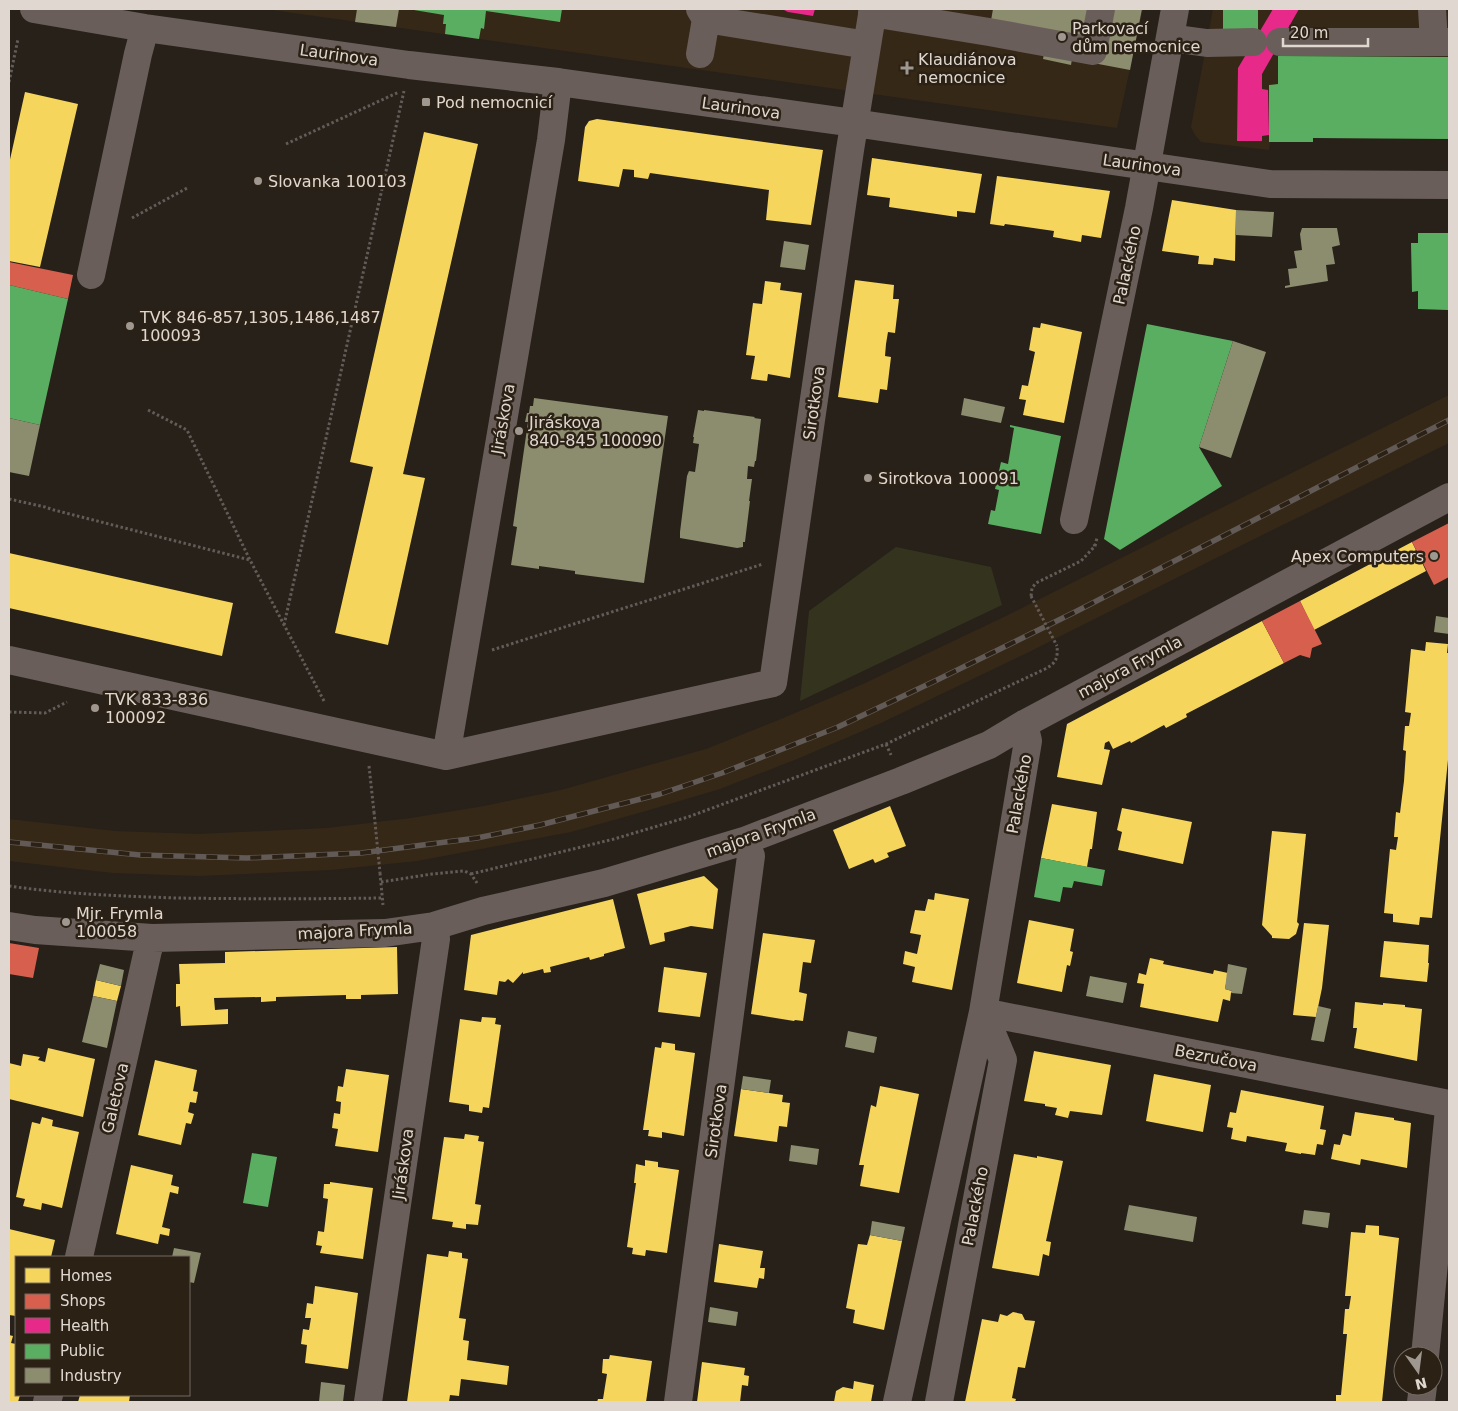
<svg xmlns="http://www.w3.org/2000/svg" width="1458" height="1411" viewBox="0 0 1458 1411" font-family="'DejaVu Sans',sans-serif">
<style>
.built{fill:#362817}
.green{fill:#34331e}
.homes{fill:#f6d55c}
.shops{fill:#d6604d}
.health{fill:#e7298a}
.public{fill:#5aae61}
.industry{fill:#8c8c6e}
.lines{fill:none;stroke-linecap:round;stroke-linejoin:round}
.path{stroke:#635b57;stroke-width:3;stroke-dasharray:2.5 2.5;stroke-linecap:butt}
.minor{stroke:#6a5e5b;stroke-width:28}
.rail-casing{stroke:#625a56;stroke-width:5.5}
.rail{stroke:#2c2115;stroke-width:4;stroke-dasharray:11;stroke-linecap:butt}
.path-bridge{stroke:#635b57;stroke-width:3;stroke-dasharray:2.5 2.5;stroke-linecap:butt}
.poi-dot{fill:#9f9890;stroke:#2c2115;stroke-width:2}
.labels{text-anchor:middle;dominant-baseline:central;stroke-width:5;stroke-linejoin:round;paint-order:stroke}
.poi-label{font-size:16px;fill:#e0d8d0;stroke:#2c2115;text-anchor:start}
.street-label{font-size:16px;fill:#e0d8d0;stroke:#2c2115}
</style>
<rect width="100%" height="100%" fill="#27211a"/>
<!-- built -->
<path class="built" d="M265,9H1143L1117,128Z
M1213,9H1449V139L1313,138V142H1270L1269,150L1201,142L1195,135L1191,127Z
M1449,395V443L1214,559L1027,653L881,723L797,759L720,789L646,811L571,832L417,861L331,870L199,876L113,873L9,861V819L115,831L199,834L327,828L411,818L484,806L561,790L706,749L781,719L863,684L1008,615L1195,521Z"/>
<!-- green -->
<path class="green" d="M896,547L991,567L1002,605L800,701L809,611Z"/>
<!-- homes -->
<path class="homes" d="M25,92L78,104L40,267L9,261V164Z
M597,119L823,150L811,225L766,220L769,190L650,173L648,179L634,177V170L623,169L619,187L578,181L585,127L589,121Z
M424,132L478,144L403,474L425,478L388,645L335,633L373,467L350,462Z
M872,158L982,174L975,213L957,211V217L889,207L890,198L867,195Z
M997,176L1110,191L1101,238L1082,235L1081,242L1053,237L1054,231L1005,224L1004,226L990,224Z
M1172,200L1236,210L1235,261L1214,258L1213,265L1198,264L1199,256L1162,251Z
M855,280L894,285L893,299H899L895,333L888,332L886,344L885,356L891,357L887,390L880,389L878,403L838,397Z
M765,281L781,283L780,290L802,293L790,378L768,374L767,381L751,379L755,356L746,355L753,303L762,304Z
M1041,323L1082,332L1064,423L1023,415L1026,400L1019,399L1022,385L1028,386L1035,352L1029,350L1033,327L1040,328Z
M1412,542L1426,571L1314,630L1300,601Z
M9,553L233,603L222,656L9,608Z
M1262,621L1284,663L1186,714L1187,717L1166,728L1164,725L1131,743L1130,741L1113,749L1109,741L1105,743L1104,749L1110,750L1102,785L1057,777L1067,724Z
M1426,642L1448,644L1447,653H1449V750L1432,918L1420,917L1419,925L1393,922V914L1384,913L1390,849L1396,850L1398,837H1394L1395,824L1396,812L1400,813L1404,781L1406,751L1403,750L1405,726H1409L1411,713L1405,712L1411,649L1425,651Z
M1052,804L1097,812L1092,849H1090L1087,867L1041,858Z
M890,806L906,846L887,853L889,857L875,863L873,859L849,869L833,830Z
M1122,808L1192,822L1183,864L1118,850L1122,832L1117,830Z
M1272,831L1306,834L1297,922L1299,924L1296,934L1289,939L1272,938V936L1262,925Z
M704,876L718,889L713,929L691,926L664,933L665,941L650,945L637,894Z
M935,893L969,899L952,990L912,982L915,967L903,964L905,951L917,954L921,935L910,933L915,910L925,911L928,899L934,900Z
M613,899L625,948L604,954V956L590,960L589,957L550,967L551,972L544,973L543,969L523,974V972L513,983L508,979L505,982L499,981L497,995L464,990L471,935Z
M1029,920L1074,929L1070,951L1073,952L1070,966L1067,965L1062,992L1017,983Z
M1304,923L1329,925L1322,988L1316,1017L1293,1015Z
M763,933L815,940L811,963L803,962L799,992L807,994L803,1021L795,1020L794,1021L751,1014Z
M1384,941L1429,945L1428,963H1429L1427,982L1380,977Z
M397,947L398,994L361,995V999H346V995L276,997V1001L261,1002V997L214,998L215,1010L228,1009V1024L181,1026L180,1006L176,1007V984H180L179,964L225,963V952Z
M1150,958L1164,961L1163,964L1213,974L1214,970L1228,973L1225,989L1232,991L1231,993L1230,1001L1223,999L1218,1022L1140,1007L1144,984L1137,983L1139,973L1146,975Z
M664,967L707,973L700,1017L658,1012Z
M96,980L121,986L117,1001L93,996Z
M1355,1002L1383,1005V1003L1405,1005V1007L1422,1009L1417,1061L1354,1048L1357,1028H1353Z
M482,1017L496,1018L495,1024L501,1025L489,1108L483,1107L482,1113L469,1111V1105L449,1102L460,1019L481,1022Z
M662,1042L675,1044V1050L695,1053L684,1136L662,1132V1138L648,1136L649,1130H643L655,1047L661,1048Z
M48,1048L95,1059L83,1117L9,1099V1063L21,1066L23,1054L40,1057L38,1060L45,1062Z
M1034,1051L1111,1065L1102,1115L1070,1111L1068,1118L1055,1115L1057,1108L1045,1106V1104L1024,1101Z
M155,1060L197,1070L193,1091L198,1092L196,1103L190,1102L188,1112L194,1114L191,1124L186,1123L181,1145L138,1135Z
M346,1069L389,1075L378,1152L335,1146L338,1129L332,1128L334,1113L340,1114L341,1102L336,1101L338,1086L343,1087Z
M1154,1074L1211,1085L1203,1132L1146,1121Z
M880,1086L919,1094L899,1193L860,1186L864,1165H859L871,1105L876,1107Z
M741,1089L783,1095L782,1102L790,1103L787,1127L779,1126L777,1142L734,1136Z
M1241,1090L1324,1106L1320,1129L1326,1130L1323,1145L1317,1144L1315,1155L1301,1153V1154L1285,1151L1287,1143L1247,1136L1246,1142L1231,1139L1233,1128L1227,1127L1230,1112L1236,1113Z
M1355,1112L1394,1118V1120L1411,1123L1407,1168L1361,1159L1360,1165L1331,1159L1334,1144L1340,1145L1343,1134L1351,1136Z
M42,1117L53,1120L52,1126L79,1132L62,1208L42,1203L41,1210L23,1206L25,1199L16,1197L32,1122L40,1124Z
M465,1134L479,1136L478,1141L484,1142L475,1204L481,1205L478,1225L466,1224V1229L452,1227L453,1222L432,1219L444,1137L464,1139Z
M1014,1154L1037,1158V1156L1063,1161L1046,1241L1051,1242L1049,1256L1043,1254L1039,1276L992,1268Z
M645,1160L658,1162V1167L679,1170L667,1253L646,1250L645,1256L632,1254L633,1248L627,1247L636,1183H634L636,1164L645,1166Z
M131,1165L173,1175L171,1185L179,1187L178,1194L170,1192L162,1227L170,1229L169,1236L160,1234L158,1244L116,1234Z
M330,1182L373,1188L363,1259L320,1253L322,1246L316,1245L318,1231L324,1232L328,1199L323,1198L324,1184H330Z
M1366,1225L1379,1226V1235L1399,1238L1382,1402H1336V1395H1341L1347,1334H1343L1345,1309H1349L1351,1296H1345L1351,1232L1365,1233Z
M9,1229L55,1240L51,1257H16V1316L9,1315Z
M870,1235L902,1241L884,1330L853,1323L855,1310L846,1308L858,1244L867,1245Z
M719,1244L763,1251L760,1268H765L764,1279L759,1278L757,1288L714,1282Z
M449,1251L462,1253V1258L468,1259L459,1318L466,1319L463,1340L469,1341L467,1360L509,1366L507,1385L461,1379L459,1396L450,1395L449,1402H407L427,1254L448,1257Z
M315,1286L358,1293L348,1369L305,1363L307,1345L301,1344L303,1329L309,1330L311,1318H305L307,1303L313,1304Z
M1013,1312L1022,1314L1025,1320L1035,1321L1025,1368L1018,1367L1012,1398L1016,1399L1015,1402H965L982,1319L998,1322L1000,1314L1007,1316Z
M9,1335L13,1336L11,1343L16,1344V1395H20L18,1402H9Z
M610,1355L652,1361L646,1402H597L598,1399H603L607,1374L602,1373L603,1359H609Z
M702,1362L745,1368L744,1375L749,1376L748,1386L742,1385L740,1402H697Z
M854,1381L874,1385L871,1402H834L836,1391L843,1387L853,1389Z
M80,1395H130L129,1402H78Z"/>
<!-- shops -->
<path class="shops" d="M9,262L73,275L68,299L9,285Z
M1449,523V577L1434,585L1412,542Z
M1300,601L1322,644L1312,648L1310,658L1300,655L1284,663L1262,621Z
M9,943L39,948L33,978L9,974Z"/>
<!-- health -->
<path class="health" d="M782,9H815L813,16L788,12Z
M1273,9H1299L1262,74V89L1268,90L1269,135L1262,136V141H1237L1238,68Z"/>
<!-- public -->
<path class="public" d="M414,9H562L560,22L486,11L484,29L481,28L479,39L445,34L446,24H443L444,15L414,10Z
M1223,10H1258V31H1223Z
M1278,56L1449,57V139L1313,138V142H1269V85L1278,84Z
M1418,233H1449L1448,310L1418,309V291L1412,292L1411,243H1418Z
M9,285L68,299L40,425L9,418Z
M1147,324L1233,341L1199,447L1222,486L1120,550L1104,539Z
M1010,425L1061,436L1041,534L988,524L991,510L995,511L999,490L995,489L1001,462L1008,464L1014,428L1010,427Z
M1041,858L1105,870L1102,886L1074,881L1072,888L1063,887L1060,902L1034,897Z
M252,1153L277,1157L268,1207L243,1203Z"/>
<!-- industry -->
<path class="industry" d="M357,9H399L396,27L355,22Z
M993,9H1142L1130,70L1072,59L1071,65L1043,59L1044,54L989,32Z
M1236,210L1274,212L1272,237L1236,235Z
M1302,228H1337L1340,245L1332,247L1335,264L1326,265L1328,281L1285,288V286L1290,285L1288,269L1297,268L1294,251L1302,250L1300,234Z
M784,241L809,245L805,270L780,267Z
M1233,341L1266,352L1231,458L1199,447Z
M534,398L668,416L644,583L575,574V571L539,566V569L511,565L517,527L513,526L528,422H525L527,413H529L530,406H533Z
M964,398L1005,407L1001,423L961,415Z
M698,410L704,411V410L755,417L754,418L761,419L756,461H755L754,467L748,466L747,479H752L749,501H750L745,542H743V547L737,548L680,538V532L687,476L689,471L695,472L699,444L693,443L694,437H693Z
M9,418L40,425L29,476L9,472Z
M1436,616L1449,618V634L1434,632Z
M100,964L124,970L121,986L96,980Z
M1228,964L1247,968L1242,994L1231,993L1232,991L1225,989Z
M1090,976L1127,983L1123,1003L1086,996Z
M93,996L117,1001L107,1048L82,1042Z
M1318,1006L1331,1009L1324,1042L1311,1040Z
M848,1031L877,1037L874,1053L845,1047Z
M743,1076L771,1080L769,1093L741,1089Z
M791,1145L819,1149L817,1165L789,1161Z
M1129,1205L1197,1217L1193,1242L1124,1230Z
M1304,1210L1330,1213L1328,1228L1302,1224Z
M872,1221L905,1227L902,1241L870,1235Z
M174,1248L201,1253L194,1283L189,1282V1257H172Z
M710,1307L738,1312L736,1326L708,1322Z
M321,1382L345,1385L343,1402H319Z"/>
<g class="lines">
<!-- path -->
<path class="path" d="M9,82L18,39
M286,144L399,92
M132,218L189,187
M148,410L187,430L250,560L324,701
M9,499L45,507L54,510L250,560
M1095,546L1097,538
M1031,596L1032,588L1036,583L1081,561L1095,546L1094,544
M284,625L404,91
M492,650L763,564
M9,712L45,713L67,702
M886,744L891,755
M369,766L374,812
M380,873L383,905
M471,874L614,839L688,817L886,744L1045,669C1056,663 1058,659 1057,646
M381,882L432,874L464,871L471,874L477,883
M9,886C64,894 120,896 176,898C245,899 314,899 382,898"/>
<!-- minor -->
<path class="minor" d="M34,9L145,28L409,65L558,82L854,123L1270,184L1449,185
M700,9L706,19L867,45
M1432,9L1434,42
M872,13L989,32L1093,51L1101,9
M1170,38L1207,43L1253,42
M1280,42H1449
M700,54L706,19
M91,275L138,54L145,28
M1074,520L1139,208L1175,9
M9,660L446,756L773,683L850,150L873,9
M446,756L551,140L558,82
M9,926L35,930L152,938L385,933L434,926L483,911L604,883L744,841L901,781L989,745L1024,724L1449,497
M983,1012L1449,1104
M79,1257L148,950L152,938
M1425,1356L1449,1109
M47,1402L49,1395
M368,1402L436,939L434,926
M678,1402L751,856L744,841
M897,1402L983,1012L1028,741L1024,724
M939,1402L1003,1060L983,1012
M1421,1402L1423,1386"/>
<defs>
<path id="rail" d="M9,842L140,855L247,858L361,853L477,838L540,825L660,794L722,773L838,727L937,680L1077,611L1449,420"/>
</defs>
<!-- rail casing -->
<use href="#rail" class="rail-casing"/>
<!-- rail -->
<use href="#rail" class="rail"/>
<!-- path-bridge -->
<path class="path-bridge" d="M1031,596L1057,646
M374,812L380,873"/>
</g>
<!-- markers -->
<g class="poi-dot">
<circle cx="1062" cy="37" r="5"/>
<path d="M904.5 60.5h5v5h5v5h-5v5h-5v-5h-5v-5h5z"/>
<rect x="421" y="97" width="10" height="10" rx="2.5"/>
<circle cx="258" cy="181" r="5"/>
<circle cx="130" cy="326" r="5"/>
<circle cx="519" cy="431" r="5"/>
<circle cx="868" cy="478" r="5"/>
<circle cx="1434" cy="556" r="5"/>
<circle cx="95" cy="708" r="5"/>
<circle cx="66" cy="922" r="5"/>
</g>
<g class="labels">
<!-- poi labels -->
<g class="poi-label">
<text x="1072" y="28">Parkovací<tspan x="1072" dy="18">dům nemocnice</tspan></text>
<text x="918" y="59">Klaudiánova<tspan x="918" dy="18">nemocnice</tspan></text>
<text x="436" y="102">Pod nemocnicí</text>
<text x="268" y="181">Slovanka 100103</text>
<text x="140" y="317">TVK 846-857,1305,1486,1487<tspan x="140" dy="18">100093</tspan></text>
<text x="529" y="422">Jiráskova<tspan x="529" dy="18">840-845 100090</tspan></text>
<text x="878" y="478">Sirotkova 100091</text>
<text x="1424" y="556" text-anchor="end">Apex Computers</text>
<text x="105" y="699">TVK 833-836<tspan x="105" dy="18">100092</tspan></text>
<text x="76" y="913">Mjr. Frymla<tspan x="76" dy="18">100058</tspan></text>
</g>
<!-- street labels -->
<g class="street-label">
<text transform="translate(339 55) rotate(8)">Laurinova</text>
<text transform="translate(741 108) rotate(8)">Laurinova</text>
<text transform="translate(1142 165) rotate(8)">Laurinova</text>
<text transform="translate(1127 265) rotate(-78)">Palackého</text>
<text transform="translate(814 403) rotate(-82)">Sirotkova</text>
<text transform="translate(503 419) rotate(-80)">Jiráskova</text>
<text transform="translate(1130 667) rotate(-28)">majora Frymla</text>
<text transform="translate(1019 794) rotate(-80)">Palackého</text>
<text transform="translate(761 833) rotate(-20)">majora Frymla</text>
<text transform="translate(355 931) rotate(-3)">majora Frymla</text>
<text transform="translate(1216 1058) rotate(11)">Bezručova</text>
<text transform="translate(115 1098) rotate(-77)">Galetova</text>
<text transform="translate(716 1121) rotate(-82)">Sirotkova</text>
<text transform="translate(403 1164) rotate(-82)">Jiráskova</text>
<text transform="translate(975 1206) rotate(-79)">Palackého</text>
</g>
</g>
<!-- border -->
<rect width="1458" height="1411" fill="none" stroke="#e0d8d0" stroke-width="20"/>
<!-- legend -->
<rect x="15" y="1256" width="175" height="140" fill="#2c2115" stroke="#746a60"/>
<rect x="25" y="1268" width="25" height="15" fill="#f6d55c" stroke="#746a60"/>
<text x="60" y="1281" font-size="15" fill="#e0d8d0">Homes</text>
<rect x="25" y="1294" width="25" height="15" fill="#d6604d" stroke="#746a60"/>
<text x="60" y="1306" font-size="15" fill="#e0d8d0">Shops</text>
<rect x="25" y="1318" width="25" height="15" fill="#e7298a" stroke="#746a60"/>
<text x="60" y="1331" font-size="15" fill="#e0d8d0">Health</text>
<rect x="25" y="1344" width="25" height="15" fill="#5aae61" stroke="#746a60"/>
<text x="60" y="1356" font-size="15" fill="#e0d8d0">Public</text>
<rect x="25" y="1368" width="25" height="15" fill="#8c8c6e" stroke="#746a60"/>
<text x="60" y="1381" font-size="15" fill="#e0d8d0">Industry</text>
<!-- north arrow -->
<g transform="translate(1418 1371) rotate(166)"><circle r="24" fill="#2c2115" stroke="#746a60"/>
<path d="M0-4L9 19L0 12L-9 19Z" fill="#9f9890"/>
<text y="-8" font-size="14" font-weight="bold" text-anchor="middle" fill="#e0d8d0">N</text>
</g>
<!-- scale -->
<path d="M1283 38v8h85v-8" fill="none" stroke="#e0d8d0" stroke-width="2.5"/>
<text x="1290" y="38" font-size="15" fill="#e0d8d0" stroke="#2c2115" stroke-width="4" paint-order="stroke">20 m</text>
</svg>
